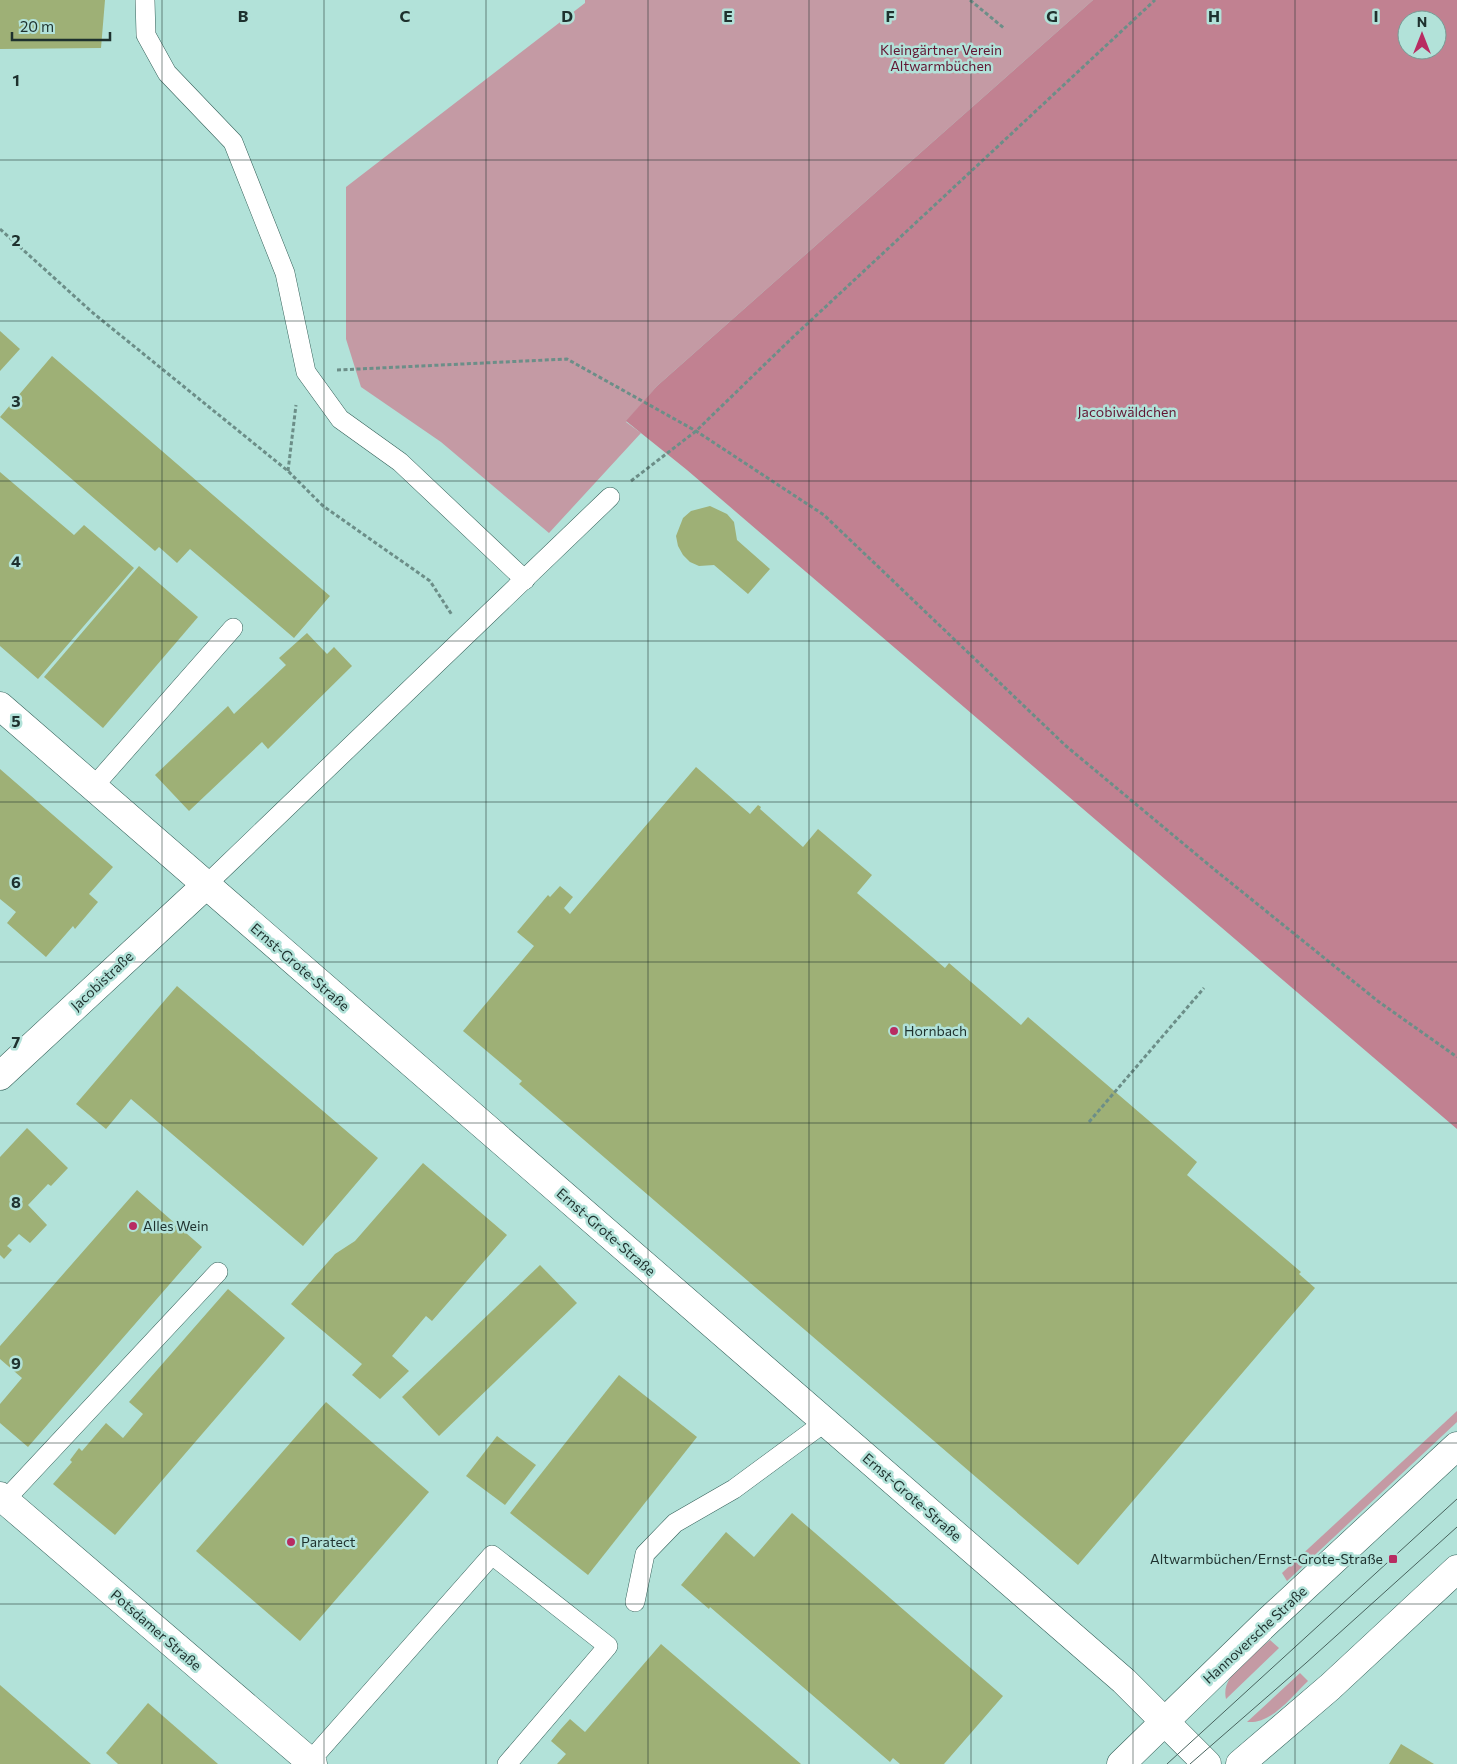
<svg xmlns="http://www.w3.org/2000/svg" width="1457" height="1764" viewBox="0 0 1457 1764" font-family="Commissioner,sans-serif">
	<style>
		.green { fill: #c49aa4 }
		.forest { fill: #c18191; fill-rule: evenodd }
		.building { fill: #9eb076 }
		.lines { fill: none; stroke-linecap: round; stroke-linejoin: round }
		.service-casing { stroke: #346059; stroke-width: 20 }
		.minor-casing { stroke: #346059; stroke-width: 29 }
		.secondary-casing { stroke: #346059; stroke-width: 29 }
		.path { stroke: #6c8e88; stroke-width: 3; stroke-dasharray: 4 2.5; stroke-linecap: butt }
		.service { stroke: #fff; stroke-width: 19 }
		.minor { stroke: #fff; stroke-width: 28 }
		.secondary { stroke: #fff; stroke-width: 28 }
		.tram { stroke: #48635e; stroke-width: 1 }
		.grid { fill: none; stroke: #1e312e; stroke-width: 1; stroke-opacity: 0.55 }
		.poi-dot { fill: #b82c62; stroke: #b2e2d9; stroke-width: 2 }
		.labels { text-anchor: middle; stroke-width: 5; stroke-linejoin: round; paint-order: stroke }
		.park-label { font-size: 14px; fill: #621532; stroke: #b2e2d9 }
		.street-label { font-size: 14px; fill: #1e312e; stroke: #b2e2d9 }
		.poi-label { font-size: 14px; fill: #1e312e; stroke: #b2e2d9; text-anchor: start }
		.grid-label { font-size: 16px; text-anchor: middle; font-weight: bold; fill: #1e312e; stroke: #b2e2d9; stroke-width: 5; stroke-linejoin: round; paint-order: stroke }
	</style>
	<rect width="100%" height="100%" fill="#b2e2d9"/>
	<g class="green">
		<path d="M585,0H1093L657,386L626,422L641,433L549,533L441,442L361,387L346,339V187L585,3Z"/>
		<path d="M1457,1411V1422L1287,1581L1282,1573Z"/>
		<path d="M1270,1640L1279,1648L1226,1699C1220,1675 1254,1654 1270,1640Z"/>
		<path d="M1300,1673L1308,1681C1291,1697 1272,1724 1247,1722Z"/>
	</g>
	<path class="forest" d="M1093,0H1457V1129L687,470L626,421L657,386ZM1407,20H1437V50H1407Z"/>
	<g class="building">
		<path d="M0,0H105L101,48L0,49Z"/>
		<path d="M0,331L20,349L0,371Z"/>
		<path d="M52,356L330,596L294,638L190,549L177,563L159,547L155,551L0,417Z"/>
		<path d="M0,472L74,535L84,525L134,568L38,679L0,646Z"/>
		<path d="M710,506L727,514L734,522L737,540L770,569L748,594L714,565L699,566L690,562L683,555L678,546L676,536L683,518L691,511Z"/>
		<path d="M139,566L198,617L103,728L44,677Z"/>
		<path d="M307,633L327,654L334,647L352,666L268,749L262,742L189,811L155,775L228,706L234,714L286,665L279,658Z"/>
		<path d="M696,767L750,814L758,805L761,807L760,809L803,847L818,829L872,875L857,893L945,968L949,963L1021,1025L1028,1017L1197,1162L1187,1175L1301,1272L1299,1274L1315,1288L1078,1565L519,1084L522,1081L463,1031L534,946L517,932L548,895L550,897L560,886L573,897L564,908L570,914Z"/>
		<path d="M0,769L113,867L89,894L98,902L75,929L73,926L46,957L7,923L16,912L0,899Z"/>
		<path d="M177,986L378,1158L303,1246L131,1099L106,1129L76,1104Z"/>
		<path d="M27,1128L68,1168L51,1186L48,1184L28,1205L47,1225L30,1243L19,1234L7,1246L12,1250L4,1259L0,1255V1157Z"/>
		<path d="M423,1163L507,1235L432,1321L426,1316L392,1356L409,1371L380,1399L352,1375L362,1364L291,1304L335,1254L355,1241Z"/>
		<path d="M137,1190L202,1247L28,1447L0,1423V1404L22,1378L0,1359V1346Z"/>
		<path d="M540,1265L577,1303L439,1436L402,1397Z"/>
		<path d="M228,1289L285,1338L115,1535L53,1484L72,1462L70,1460L79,1448L82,1451L106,1423L123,1438L143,1414L129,1402Z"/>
		<path d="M619,1375L697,1437L588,1575L510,1513Z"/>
		<path d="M326,1402L429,1492L300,1641L196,1551Z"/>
		<path d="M497,1436L536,1465L505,1505L466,1476Z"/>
		<path d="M792,1513L1003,1696L944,1764H900L893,1758L890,1762L710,1607L709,1609L681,1585L726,1532L754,1557Z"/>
		<path d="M661,1644L801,1764H557L566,1754L551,1741L560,1730L570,1719L585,1732Z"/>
		<path d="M0,1685L91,1764H0Z"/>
		<path d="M148,1703L218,1764H118L106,1753Z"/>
		<path d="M1401,1744L1434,1764H1389Z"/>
	</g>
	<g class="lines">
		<defs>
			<g id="service">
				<path d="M145,0L146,35L167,73L233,142L285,273L306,372L340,419L400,462L525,580"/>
				<path d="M94,786L233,628"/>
				<path d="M205,886L610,497"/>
				<path d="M5,1500L218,1272"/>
				<path d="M635,1602L645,1554L675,1523L734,1489L825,1422"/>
				<path d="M310,1761L492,1555L608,1646L507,1764"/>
			</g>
			<g id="minor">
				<path d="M0,706L1124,1681L1207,1764"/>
				<path d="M0,1076L205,886"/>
				<path d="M0,1496L313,1764"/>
			</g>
			<g id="secondary">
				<path d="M1121,1764L1267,1622L1457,1446"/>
				<path d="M1240,1764L1330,1687L1457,1569"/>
			</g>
		</defs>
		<use href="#service" class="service-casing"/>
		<use href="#minor" class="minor-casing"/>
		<use href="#secondary" class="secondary-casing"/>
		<g class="path">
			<path d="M970,0L1005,29"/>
			<path d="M0,229L93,313L288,471L323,506L430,581L452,615"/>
			<path d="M337,370L567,359L696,431L824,515L1066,746L1215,870L1379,1002L1457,1057"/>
			<path d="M288,471L296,405"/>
			<path d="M631,481L696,431L792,338L1155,0"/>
			<path d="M1089,1122L1204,988"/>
		</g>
		<use href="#service" class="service"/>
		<use href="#minor" class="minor"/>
		<use href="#secondary" class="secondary"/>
		<g class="tram">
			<path d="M1167,1764L1457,1499"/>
			<path d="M1190,1764L1306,1663L1457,1527"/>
		</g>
	</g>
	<path class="grid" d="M162,0V1764M324,0V1764M486,0V1764M648,0V1764M809,0V1764M971,0V1764M1133,0V1764M1295,0V1764M0,160H1457M0,321H1457M0,481H1457M0,641H1457M0,802H1457M0,962H1457M0,1123H1457M0,1283H1457M0,1443H1457M0,1604H1457"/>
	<g class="poi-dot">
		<circle cx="894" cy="1031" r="5"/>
		<circle cx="133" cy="1226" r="5"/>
		<circle cx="291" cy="1542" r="5"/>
		<rect x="1388" y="1554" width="10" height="10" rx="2.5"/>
	</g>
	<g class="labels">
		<g class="park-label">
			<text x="941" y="55">Kleingärtner Verein<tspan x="941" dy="16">Altwarmbüchen</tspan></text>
			<text x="1127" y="417">Jacobiwäldchen</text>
		</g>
		<g class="street-label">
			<text transform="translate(300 967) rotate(41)" y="5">Ernst-Grote-Straße</text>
			<text transform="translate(102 981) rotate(-43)" y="5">Jacobistraße</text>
			<text transform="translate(606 1232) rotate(41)" y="5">Ernst-Grote-Straße</text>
			<text transform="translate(912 1497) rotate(41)" y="5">Ernst-Grote-Straße</text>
			<text transform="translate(156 1630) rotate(41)" y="5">Potsdamer Straße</text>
			<text transform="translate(1255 1635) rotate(-43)" y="5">Hannoversche Straße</text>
		</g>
		<g class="poi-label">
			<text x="904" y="1036">Hornbach</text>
			<text x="143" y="1231">Alles Wein</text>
			<text x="301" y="1547">Paratect</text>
			<text x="1383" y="1564" text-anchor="end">Altwarmbüchen/Ernst-Grote-Straße</text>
		</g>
	</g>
	<g class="grid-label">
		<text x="243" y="22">B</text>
		<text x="405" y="22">C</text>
		<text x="567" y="22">D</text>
		<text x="728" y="22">E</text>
		<text x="890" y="22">F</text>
		<text x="1052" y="22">G</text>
		<text x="1214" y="22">H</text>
		<text x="1376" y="22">I</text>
		<text x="16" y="86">1</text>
		<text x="16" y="246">2</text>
		<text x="16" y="407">3</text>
		<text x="16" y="567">4</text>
		<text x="16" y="727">5</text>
		<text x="16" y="888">6</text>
		<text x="16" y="1048">7</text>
		<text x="16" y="1208">8</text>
		<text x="16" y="1369">9</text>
	</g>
	<g transform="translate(1422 35)"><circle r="24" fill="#b2e2d9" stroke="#779b95"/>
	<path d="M0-4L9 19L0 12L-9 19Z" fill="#b82c62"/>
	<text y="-8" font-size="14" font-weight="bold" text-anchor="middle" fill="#1e312e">N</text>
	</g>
	<path d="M12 32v8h98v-8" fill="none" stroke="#1e312e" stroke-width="2.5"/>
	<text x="20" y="32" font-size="15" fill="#1e312e" stroke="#b2e2d9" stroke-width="4" paint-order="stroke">20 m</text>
</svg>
